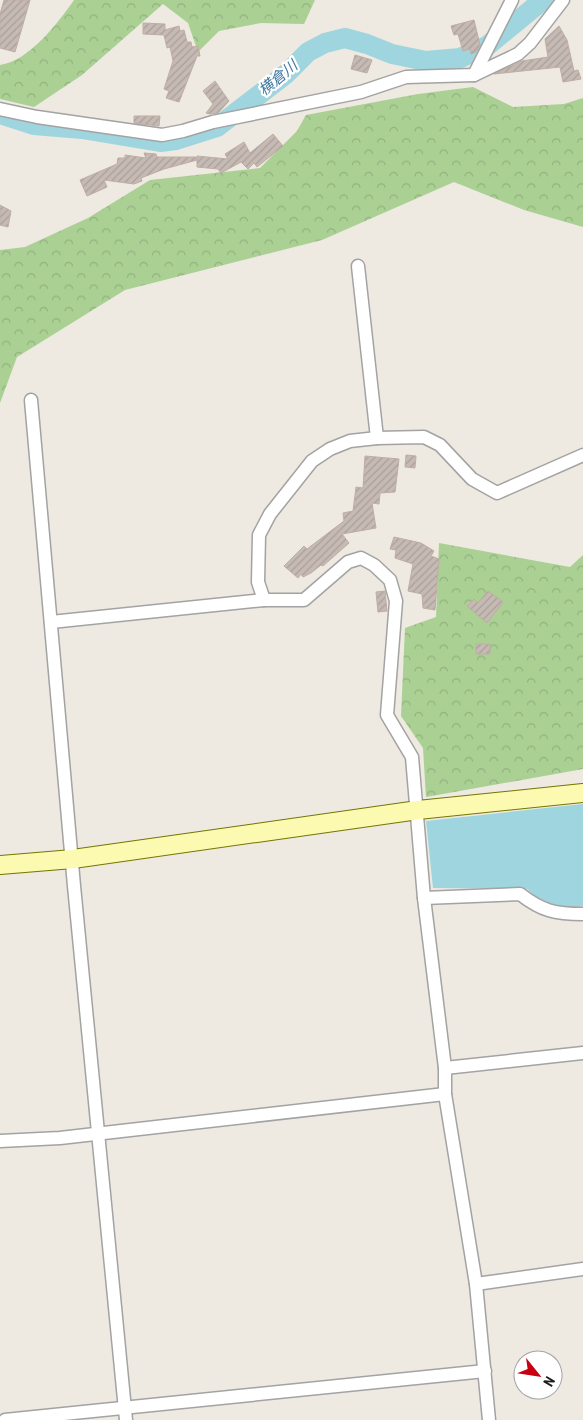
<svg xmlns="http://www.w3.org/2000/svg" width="583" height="1420" viewBox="0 0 583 1420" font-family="'Roboto Condensed','Noto Sans JP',sans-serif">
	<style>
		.forest { fill: url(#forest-crowns) }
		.water { fill: #9fd5de }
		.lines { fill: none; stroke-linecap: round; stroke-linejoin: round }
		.river { stroke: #9fd5de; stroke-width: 20 }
		.building { fill: url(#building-hatch); stroke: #c0ada3 }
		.street-casing { stroke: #a3a3a3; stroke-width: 15 }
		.secondary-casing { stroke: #747600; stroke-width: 20 }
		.street { stroke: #fff; stroke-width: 12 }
		.secondary { stroke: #fcf9b1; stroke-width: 18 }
		.labels { text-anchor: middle; stroke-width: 4.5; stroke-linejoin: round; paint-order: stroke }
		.water-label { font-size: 15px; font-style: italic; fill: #40789f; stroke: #fff }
	</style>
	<defs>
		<pattern id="forest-crowns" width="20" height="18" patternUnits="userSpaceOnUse" patternTransform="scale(1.25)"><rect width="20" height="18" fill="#aad094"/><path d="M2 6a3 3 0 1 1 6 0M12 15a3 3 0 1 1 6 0" fill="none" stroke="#92b27f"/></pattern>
		<pattern id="building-hatch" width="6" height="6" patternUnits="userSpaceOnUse" patternTransform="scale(1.25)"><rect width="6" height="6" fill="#c6bab4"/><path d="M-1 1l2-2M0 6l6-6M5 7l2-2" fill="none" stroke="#aa9f9a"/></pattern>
	</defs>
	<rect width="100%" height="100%" fill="#eee9e1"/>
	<g class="forest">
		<path d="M74,0H315L304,24L261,23L219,31L198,52L188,23L163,4L82,75L34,107L0,99V65C29,61 58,23 74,0Z"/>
		<path d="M473,87L513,107L564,104L583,98V227L524,210L454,182L322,240L125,290L17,357L0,403V250L25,247L88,218L150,180L260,168L297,131L306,115L418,94Z"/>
		<path d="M439,543L570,567L583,555V769L426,797L423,748L401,716L405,628L436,617Z"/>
	</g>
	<path class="water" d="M583,804V906C564,909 541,903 527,889L433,888L426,821Z"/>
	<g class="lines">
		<path class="river" d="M0,114L34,125L82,129L160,142L176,140L217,127L286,74L308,52L325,43L345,38L367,44L392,54L426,61L460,58L487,46L543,0"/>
	</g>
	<g class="building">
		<path d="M4,0H30L15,52L0,48V14Z"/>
		<path d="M474,20L480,45L476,52L471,54L470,49L463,51L458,34L454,35L451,26Z"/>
		<path d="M143,23L165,24V30L179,26L180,31L184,30L187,42H191L192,47L198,46L200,56H197L179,102L166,98L169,91L164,89L173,61L170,47L167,48L164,35L143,34Z"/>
		<path d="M559,26L567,40L574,71L578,70L581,79L563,82L560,67L494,74L522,61L548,57L545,39Z"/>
		<path d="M355,55L372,60L367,73L351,69Z"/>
		<path d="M215,81L229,101L218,113L210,114L206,113L213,104L203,91Z"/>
		<path d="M134,116H160L159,126L134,123Z"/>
		<path d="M273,134L283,146L257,167L254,163L248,169L241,162L221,173L218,169L197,167V156L228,159L225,154L244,142L250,153Z"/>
		<path d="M144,153L156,154L157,157H196L197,160L164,169L141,178L142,181L134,184L104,180L107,187L87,196L80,180L117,164L118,158H125V155L146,158Z"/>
		<path d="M0,205L11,211L8,227L0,225Z"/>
		<path d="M406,455L416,456L415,468L405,467Z"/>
		<path d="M365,456L399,459L395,492L380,493L379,504L372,503L376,528L342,534L349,543L323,566L321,565L311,573L303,577L301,574L298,578L284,566L304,546L307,549L344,521L343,513L353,511L356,487L363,488Z"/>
		<path d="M394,537L421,543L434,551L431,556L439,559L435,610L423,608L422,594L408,591L413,564L395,558L396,550L390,549Z"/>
		<path d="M385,591L387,611L378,612L376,592Z"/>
		<path d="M488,591L503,602L487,623L467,606L474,599L478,603Z"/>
		<rect x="476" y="644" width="14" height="10"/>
	</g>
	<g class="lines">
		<defs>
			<g id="street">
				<path d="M474,75L512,0"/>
				<path d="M0,109L37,117L162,135L183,131L213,122L361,92L406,77L474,75L518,54L530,43L563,0"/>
				<path d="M358,266L377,438"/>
				<path d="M31,400L74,886L126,1420"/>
				<path d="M264,600L258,582L259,535L270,514L312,461L330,449L350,441L377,438L424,437L440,445L472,479L497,493L583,455"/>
				<path d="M51,622L264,600H304L348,562L361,558L374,565L390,580L396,601L387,715L412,757L424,898L445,1068V1094L476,1284L489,1420"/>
				<path d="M424,898L520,894C542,911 555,914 583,914"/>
				<path d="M445,1068L583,1053"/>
				<path d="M0,1141L60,1138L445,1094"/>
				<path d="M476,1284L583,1269"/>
				<path d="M5,1420L485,1371"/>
			</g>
			<path id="secondary" d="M0,865L73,859L418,810L583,793"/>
		</defs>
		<use href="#street" class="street-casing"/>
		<use href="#secondary" class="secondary-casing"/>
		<use href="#street" class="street"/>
		<use href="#secondary" class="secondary"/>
	</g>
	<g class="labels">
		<g class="water-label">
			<text transform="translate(278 78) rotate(-40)" y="5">横倉川</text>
		</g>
	</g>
	<g transform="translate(538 1375) rotate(120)"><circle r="24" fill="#ffffff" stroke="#a4a4a4"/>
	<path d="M0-4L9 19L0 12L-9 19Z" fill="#c80011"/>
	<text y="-8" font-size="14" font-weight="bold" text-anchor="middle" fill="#1c1c1c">N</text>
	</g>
</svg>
